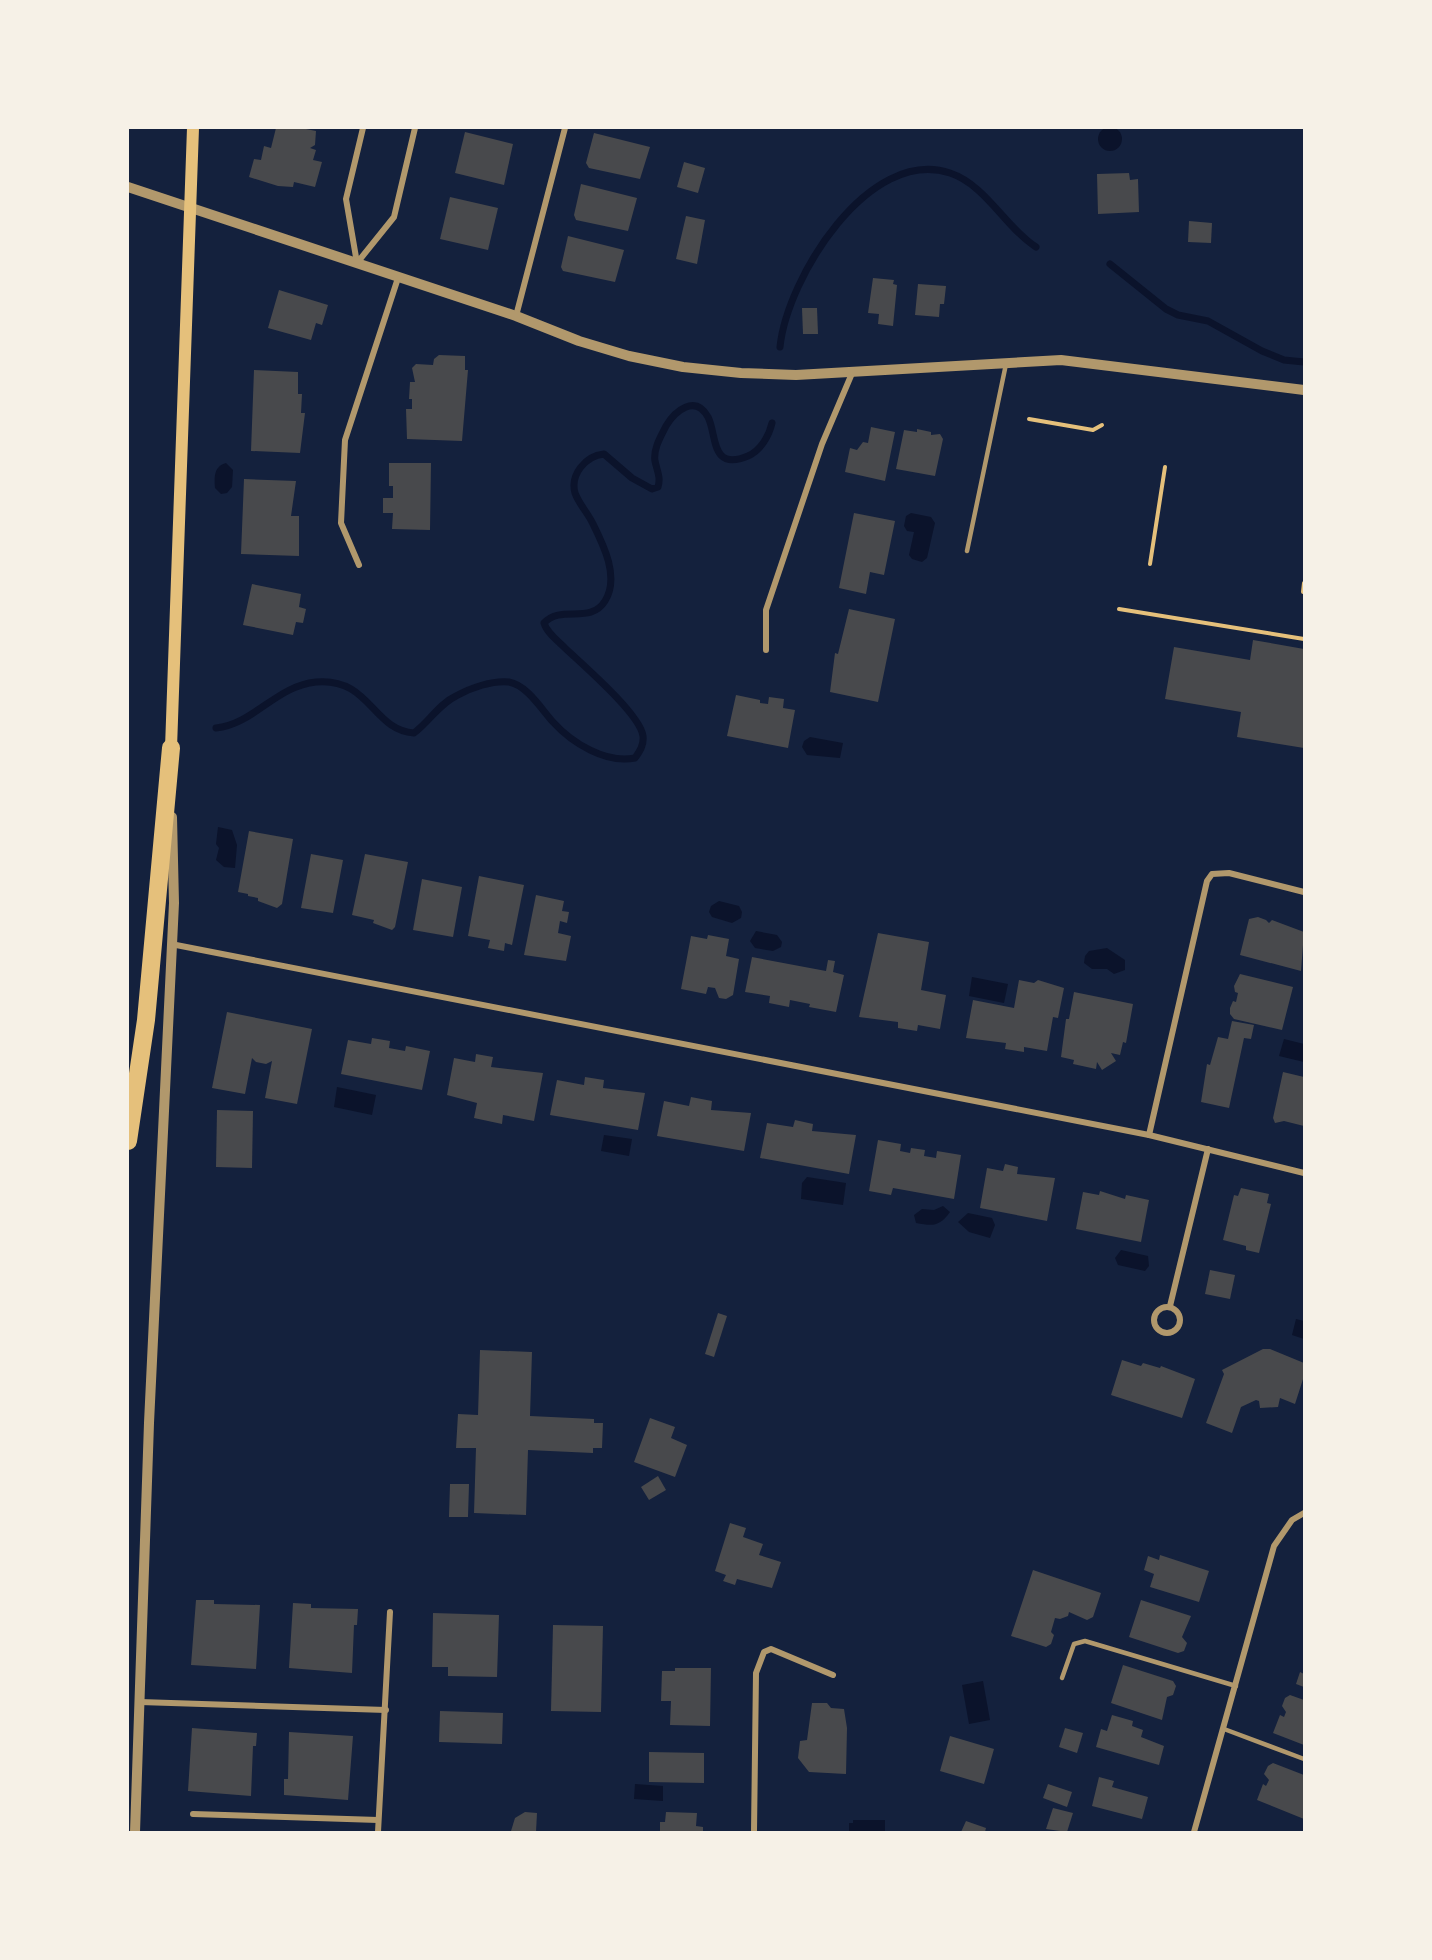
<svg xmlns="http://www.w3.org/2000/svg" width="1432" height="1960" viewBox="0 0 1432 1960" font-family="Karla,sans-serif">
	<style>
		.water { fill: #0b132b }
		.lines { fill: none; stroke-linecap: round; stroke-linejoin: round }
		.stream { stroke: #0b132b; stroke-width: 7 }
		.building { fill: #48494c }
		.path { stroke: #e5c07b; stroke-width: 4 }
		.service { stroke: #b1986c; stroke-width: 4.5 }
		.minor { stroke: #b1986c; stroke-width: 6 }
		.tertiary { stroke: #b1986c; stroke-width: 10 }
		.secondary { stroke: #e5c07b; stroke-width: 12 }
		.motorway { stroke: #e5c07b; stroke-width: 18 }
	</style>
	<rect width="100%" height="100%" fill="#14213d"/>
	<g class="water">
		<circle cx="1110" cy="139" r="12"/>
		<path d="M226,463L233,470L232,487L227,493L221,494L215,488C214,477 214,466 226,463Z"/>
		<path d="M911,513L931,517L935,523L927,558L922,562L912,559L909,555L914,532L907,531L904,526L906,516Z"/>
		<path d="M810,737L843,743L840,758L807,755L802,747L804,741Z"/>
		<path d="M218,827L232,830L237,845L235,868L224,867L216,860L219,848L216,844Z"/>
		<path d="M719,901L739,906L742,912L741,918L732,923L712,917L709,912L711,906Z"/>
		<path d="M756,931L777,935L782,942L781,947L773,951L755,948L750,941Z"/>
		<path d="M1107,948L1125,960V970L1114,974L1107,969H1092L1084,963L1085,956L1089,951Z"/>
		<path d="M972,977L1008,984L1004,1003L969,996Z"/>
		<path d="M1284,1039L1304,1044V1062L1279,1056Z"/>
		<path d="M337,1087L376,1095L372,1115L334,1107Z"/>
		<path d="M604,1135L632,1139L629,1156L601,1151Z"/>
		<path d="M807,1177L846,1183L843,1205L801,1199L802,1183Z"/>
		<path d="M943,1206L950,1212C939,1227 933,1226 916,1223L914,1215L922,1209L934,1210Z"/>
		<path d="M968,1213L992,1218L995,1225L990,1238L969,1232L958,1222Z"/>
		<path d="M1121,1250L1148,1256L1149,1266L1145,1271L1118,1265L1115,1258Z"/>
		<path d="M1296,1319L1304,1321V1339L1292,1335Z"/>
		<path d="M983,1681L990,1720L969,1724L962,1685Z"/>
		<path d="M635,1784L663,1786V1801L634,1799Z"/>
		<path d="M853,1820H885V1832H849V1823H853Z"/>
	</g>
	<g class="lines">
		<g class="stream">
			<path d="M1110,264L1166,309L1178,315L1208,321L1262,351L1284,360L1304,362"/>
			<path d="M780,347C787,278 869,146 950,173C986,185 1005,227 1036,247"/>
			<path d="M216,728C254,724 276,686 316,682C370,677 372,730 414,733C429,722 439,704 456,696C470,688 493,680 509,682C527,685 542,710 553,722C572,743 606,764 635,758C640,751 644,745 643,736C640,714 583,665 565,648C558,641 547,633 544,623C562,604 590,625 605,601C620,577 603,544 592,522C587,512 579,504 575,493C570,475 585,456 604,454L632,478L652,489L658,487C661,477 657,471 655,461C653,449 661,436 666,426C675,411 695,394 708,417C717,434 710,472 748,456C761,450 769,436 772,423"/>
		</g>
	</g>
	<g class="building">
		<path d="M276,128H301L316,131L315,145L310,148L316,150L313,160L322,162L315,187L294,182L293,187L278,186L249,177L254,159L261,160L264,146L271,148Z"/>
		<path d="M465,132L513,144L504,185L455,173Z"/>
		<path d="M594,133L650,147L640,179L589,168L586,163Z"/>
		<path d="M684,162L705,168L698,193L677,187Z"/>
		<path d="M1129,173L1130,180L1138,179L1139,212L1098,214L1097,174Z"/>
		<path d="M581,184L637,198L628,231L576,220L574,215Z"/>
		<path d="M450,197L498,208L488,250L440,239Z"/>
		<path d="M686,216L705,220L697,264L676,259Z"/>
		<path d="M1189,221L1212,223L1211,243L1188,242Z"/>
		<path d="M568,236L624,250L615,282L563,271L561,267Z"/>
		<path d="M873,278L894,280L893,284L897,285L893,326L878,324L879,314L868,313Z"/>
		<path d="M918,284L946,286L944,304H940L939,317L915,315Z"/>
		<path d="M279,290L328,305L322,325L316,323L311,340L268,328Z"/>
		<path d="M802,308H817L818,334H803Z"/>
		<path d="M439,355L465,356V370H468L462,441L407,439L406,409H412V399H409L410,382H415L412,368L416,364L433,365L434,359Z"/>
		<path d="M254,370L298,372V394H302L301,413H305L300,453L251,451Z"/>
		<path d="M871,427L895,432L885,481L845,472L850,448L857,450L863,442L868,443Z"/>
		<path d="M917,429L931,432V435L940,434L943,439L935,476L896,469L904,430L917,432Z"/>
		<path d="M389,463H431L430,530L392,529L393,513H383V498H393V486H389Z"/>
		<path d="M244,479L296,481L291,516H299V556L241,554Z"/>
		<path d="M854,513L895,521L884,575L870,572L866,594L839,588Z"/>
		<path d="M252,584L301,594L299,607L306,609L303,623L296,622L293,635L243,625Z"/>
		<path d="M849,609L895,619L878,702L830,692L835,653L838,654Z"/>
		<path d="M1253,640L1304,649V748L1237,737L1241,712L1165,699L1174,647L1250,660Z"/>
		<path d="M736,695L760,700V703L768,704L769,697L784,699L783,708L795,710L788,748L727,736Z"/>
		<path d="M249,831L293,839L282,904L277,908L258,901V898L248,896V894L238,892Z"/>
		<path d="M311,854L343,860L333,913L301,908Z"/>
		<path d="M365,854L408,862L395,927L392,930L373,923L374,920L352,915Z"/>
		<path d="M479,876L524,885L512,945L505,943L504,951L488,948L490,940L468,936Z"/>
		<path d="M422,879L462,887L453,937L413,930Z"/>
		<path d="M536,895L564,901L562,911L569,912L567,923L560,921L558,933L571,936L566,961L524,955Z"/>
		<path d="M1258,917L1266,920L1269,923L1272,920L1304,932L1301,971L1240,955L1249,919Z"/>
		<path d="M878,933L929,942L921,990L946,995L940,1029L918,1025L917,1031L898,1028V1022L859,1017Z"/>
		<path d="M708,935L729,939L726,956L739,959L733,995L726,999L719,998L715,988L708,987L706,994L681,989L691,936L707,939Z"/>
		<path d="M752,957L826,971L828,960L835,961L833,972L844,975L836,1012L809,1007L810,1004L790,1000L789,1007L769,1003L770,996L745,992Z"/>
		<path d="M1240,974L1293,987L1282,1030L1234,1019L1230,1014V1008L1233,1001L1236,1002L1238,993L1235,992L1234,986Z"/>
		<path d="M1019,980L1034,983L1038,980L1064,988L1058,1018L1053,1017L1047,1051L1024,1047V1052L1005,1049L1006,1043L966,1038L973,1000L1014,1008Z"/>
		<path d="M1074,992L1133,1004L1126,1043L1123,1042L1120,1055L1111,1053L1116,1061L1102,1070L1097,1062L1096,1069L1073,1064L1074,1060L1061,1057L1066,1019H1069Z"/>
		<path d="M227,1012L312,1029L297,1104L265,1098L272,1061L266,1064L256,1062L252,1058L245,1094L212,1088Z"/>
		<path d="M1232,1021L1254,1025L1251,1039L1244,1038L1229,1108L1201,1102L1207,1064L1210,1065L1218,1037L1228,1039Z"/>
		<path d="M372,1038L390,1041L389,1048L405,1051L406,1046L430,1051L422,1090L341,1074L348,1040L371,1044Z"/>
		<path d="M476,1054L493,1057L491,1067L543,1073L534,1121L503,1115L502,1124L474,1118L477,1103L447,1095L454,1058L475,1062Z"/>
		<path d="M1283,1072L1304,1077V1126L1284,1121L1275,1123L1273,1118Z"/>
		<path d="M585,1077L604,1080L603,1088L645,1093L638,1130L550,1115L557,1080L584,1085Z"/>
		<path d="M691,1097L712,1101L711,1110L751,1113L744,1151L657,1136L664,1101L689,1106Z"/>
		<path d="M217,1110L253,1111L252,1168L216,1167Z"/>
		<path d="M795,1120L813,1124L812,1131L856,1135L849,1174L760,1158L767,1123L793,1127Z"/>
		<path d="M878,1140L901,1144L900,1151L910,1153L911,1148L925,1150L924,1156L936,1158L937,1151L961,1155L954,1199L893,1188L891,1195L869,1191Z"/>
		<path d="M1005,1164L1018,1167L1017,1174L1055,1178L1047,1221L980,1208L987,1168L1003,1171Z"/>
		<path d="M1241,1188L1269,1194L1267,1203L1271,1204L1259,1253L1246,1250V1246L1223,1240L1234,1195L1238,1196Z"/>
		<path d="M1100,1191L1125,1199L1126,1195L1149,1200L1141,1242L1076,1229L1083,1192L1099,1195Z"/>
		<path d="M1210,1270L1235,1275L1230,1299L1205,1294Z"/>
		<path d="M718,1313L727,1316L714,1357L705,1354Z"/>
		<path d="M1263,1349H1270L1304,1363V1376L1295,1404L1280,1398L1278,1407L1260,1408L1259,1401L1256,1400L1241,1407L1232,1433L1206,1423L1224,1374L1222,1370Z"/>
		<path d="M480,1350L532,1352L530,1416L594,1419V1423H603L602,1448H593V1453L528,1450L526,1515L474,1513L476,1448H456L458,1414L478,1415Z"/>
		<path d="M1122,1360L1141,1366L1143,1363L1160,1368L1161,1366L1195,1379L1182,1418L1111,1395Z"/>
		<path d="M650,1418L675,1427L671,1438L687,1445L675,1477L634,1462Z"/>
		<path d="M658,1476L666,1490L649,1500L641,1487Z"/>
		<path d="M450,1484H469L468,1517H449Z"/>
		<path d="M730,1523L746,1528L743,1537L763,1544L759,1555L781,1562L772,1588L737,1579L735,1585L723,1581L726,1575L715,1571Z"/>
		<path d="M1160,1555L1209,1571L1199,1602L1150,1587L1154,1574L1144,1570L1148,1556L1159,1560Z"/>
		<path d="M1033,1570L1101,1593L1093,1617L1087,1620L1069,1612L1068,1616L1060,1619L1055,1618L1051,1632L1054,1635L1051,1644L1046,1647L1011,1636Z"/>
		<path d="M196,1600H214V1604L260,1605L256,1669L191,1665Z"/>
		<path d="M1141,1600L1191,1616L1182,1637L1187,1643L1184,1651L1178,1653L1129,1637Z"/>
		<path d="M293,1603L311,1604V1608L358,1609L357,1625H354L352,1673L289,1668Z"/>
		<path d="M433,1613L499,1615L497,1677L448,1676V1667H432Z"/>
		<path d="M553,1625L603,1626L601,1712L551,1711Z"/>
		<path d="M1123,1665L1173,1681L1176,1686L1173,1695L1167,1697L1162,1720L1111,1703Z"/>
		<path d="M675,1668H711L710,1726L670,1725L671,1701H661L662,1671H675Z"/>
		<path d="M1300,1672L1304,1674V1687L1296,1684Z"/>
		<path d="M1290,1695L1304,1700V1745L1273,1733L1280,1715L1284,1717L1286,1712L1282,1706L1285,1698Z"/>
		<path d="M812,1703H827L831,1708L844,1709L847,1728L846,1774L809,1772L798,1758L800,1741L807,1740Z"/>
		<path d="M440,1711L503,1713L502,1744L439,1742Z"/>
		<path d="M1112,1715L1133,1721L1132,1726L1143,1730L1141,1737L1164,1746L1159,1765L1096,1747L1101,1729L1107,1731Z"/>
		<path d="M192,1728L257,1733L256,1746H253L251,1796L188,1791Z"/>
		<path d="M1065,1728L1083,1733L1077,1753L1059,1747Z"/>
		<path d="M289,1732L353,1736L348,1800L284,1795V1779H288Z"/>
		<path d="M950,1736L994,1749L984,1784L940,1771Z"/>
		<path d="M649,1752L704,1753V1783L649,1782Z"/>
		<path d="M1273,1763L1304,1775V1819L1257,1800L1263,1784L1266,1786L1269,1780L1264,1774L1268,1766Z"/>
		<path d="M1099,1777L1114,1781L1112,1787L1148,1797L1142,1819L1092,1806Z"/>
		<path d="M1048,1784L1072,1792L1067,1807L1043,1798Z"/>
		<path d="M1053,1808L1073,1813L1067,1832L1046,1829Z"/>
		<path d="M525,1812L537,1813L536,1832L511,1831L515,1818Z"/>
		<path d="M666,1812L697,1813L696,1826L703,1827V1832H660V1822H665Z"/>
		<path d="M966,1821L986,1828L985,1832H961Z"/>
	</g>
	<g class="lines">
		<g class="path">
			<path d="M1029,419L1093,430L1102,425"/>
			<path d="M1150,564L1165,467"/>
			<path d="M1303,592L1304,583"/>
			<path d="M1119,609L1304,639"/>
		</g>
		<g class="service">
			<path d="M967,551L1006,364"/>
			<path d="M1062,1678L1074,1644L1085,1641L1236,1686"/>
			<path d="M1224,1729L1304,1759"/>
		</g>
		<g class="minor">
			<path d="M357,263L394,217L415,128"/>
			<path d="M357,263L346,199L363,128"/>
			<path d="M516,316L565,128"/>
			<path d="M359,565L341,523L345,440L398,278"/>
			<path d="M766,650V610L822,444L853,371"/>
			<path d="M171,944L1149,1135L1304,1173"/>
			<path d="M1149,1135L1207,881L1212,874L1229,873L1304,892"/>
			<path d="M1170,1306L1208,1149"/>
			<circle cx="1167" cy="1320" r="13"/>
			<path d="M140,1702L386,1710"/>
			<path d="M193,1814L378,1820"/>
			<path d="M378,1832L390,1612"/>
			<path d="M754,1832L756,1673L764,1652L771,1649L833,1675"/>
			<path d="M1194,1832L1274,1546L1292,1520L1304,1513"/>
		</g>
		<g class="tertiary">
			<path d="M128,187L516,316L579,341L629,356L683,367L741,373L796,375L1061,360L1304,390"/>
			<path d="M135,1832L149,1423L174,903L172,817"/>
		</g>
		<path class="secondary" d="M171,748L193,128"/>
		<path class="motorway" d="M128,1141L146,1020L171,748"/>
	</g>
	<rect width="1432" height="1960" fill="none" stroke="#f6f1e7" stroke-width="258"/>
</svg>
